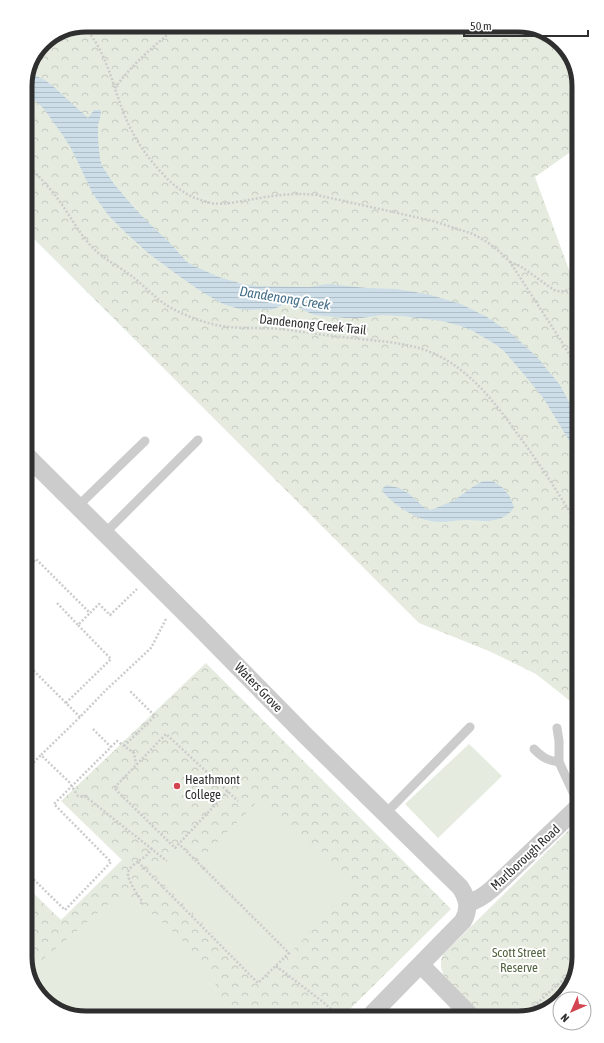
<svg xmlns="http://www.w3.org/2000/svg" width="604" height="1043" viewBox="0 0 604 1043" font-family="'Asap Condensed',sans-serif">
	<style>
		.forest { fill: url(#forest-crowns) }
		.garden { fill: #e5ebdf }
		.water { fill: url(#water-rules) }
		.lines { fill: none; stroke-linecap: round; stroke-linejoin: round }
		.path { stroke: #ccc; stroke-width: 2.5; stroke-dasharray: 2 2; stroke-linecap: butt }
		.service { stroke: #ccc; stroke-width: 9 }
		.minor { stroke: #ccc; stroke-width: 18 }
		.poi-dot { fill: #d34550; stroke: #fff; stroke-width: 1.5 }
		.labels { text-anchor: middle; stroke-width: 4; stroke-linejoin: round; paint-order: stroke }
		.street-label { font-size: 13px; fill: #2f2f2f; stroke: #fff }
		.poi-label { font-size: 13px; fill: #2f2f2f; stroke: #fff; text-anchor: start }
		.park-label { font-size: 13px; fill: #536641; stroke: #fff }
		.water-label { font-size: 14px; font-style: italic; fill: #456f89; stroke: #fff }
		.rim { fill: none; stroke: #2f2f2f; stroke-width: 5 }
	</style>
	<defs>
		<pattern id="forest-crowns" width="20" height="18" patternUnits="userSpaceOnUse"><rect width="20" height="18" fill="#e5ebdf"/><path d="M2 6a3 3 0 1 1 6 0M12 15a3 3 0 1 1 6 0" fill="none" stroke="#c5cac0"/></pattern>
		<pattern id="water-rules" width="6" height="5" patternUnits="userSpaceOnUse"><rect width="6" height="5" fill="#cddee8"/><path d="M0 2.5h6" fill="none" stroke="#b0bfc7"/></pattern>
	</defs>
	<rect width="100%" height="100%" fill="#fff"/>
	<g class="forest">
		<path d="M86,25H522L552,35L573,59L579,86V146L535,177L579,297V708L536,674L489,651L419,623L25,230V82L43,43Z"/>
		<path d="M206,663L451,909L341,1018H82L52,1008L31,984L25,957V885L61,920L122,860L61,801Z"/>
		<path d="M579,820V957L569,991L545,1012L518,1018H485L444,977L441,967V960L443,954Z"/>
	</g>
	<g class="garden">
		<path d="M469,744L502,776L438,838L405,804Z"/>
		<path d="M261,798L352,890L291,952L199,861Z"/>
		<path d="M181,848L287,955L261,981L154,874Z"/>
		<path d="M117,897L141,904L179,937L210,970L221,999L215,1018H82L52,1008L31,984L25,956L36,965Z"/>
	</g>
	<g class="water">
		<path d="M29,73L45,80L55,88L88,118L94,110H101L100,119L98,124V139L100,159L102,166L114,184L137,211L155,229L170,243L187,262L192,265L219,277L242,284L257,286L303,287H310L328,284L367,288L396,289L415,292L431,295L461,304L487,317L512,334L538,358L550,373L560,385L569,402L579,414V457L544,399L527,378L504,351L495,344L473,331L461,326L442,321L402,316L381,315L362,318H346L314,315L299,308L285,304L276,308L271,310L267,309L250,310L239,309L223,304L202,292L179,276L148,253L126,233L109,216L93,194L72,150L64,137L44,109L33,98L25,94V82Z"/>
		<path d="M483,481H493L503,488L510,497L514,507C509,517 496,521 485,521C479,521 473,520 467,520C455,520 442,524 430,521C412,517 394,505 382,491L383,488L387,485L399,488L408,493L426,509L431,510L453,501L474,486Z"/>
	</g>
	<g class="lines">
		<g class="path">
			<path d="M83,26C106,49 112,84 124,114C133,136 146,157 163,174C176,189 192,199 211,203C223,205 236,202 248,200C271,196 293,192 317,195L433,221L473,234L487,242L500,252L510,262L560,339L579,371"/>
			<path d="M115,88C132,64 156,44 179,25"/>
			<path d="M25,162C37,175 50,187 60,202C71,217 80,235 93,248C105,260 120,267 133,277C147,288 158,302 175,310C191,318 210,325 229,327C249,329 269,327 289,330C310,333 331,336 352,338C375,341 401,342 422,349C463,362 492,398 516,432C539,462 559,495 579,526"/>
			<path d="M510,262L518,265L523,268L554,290C565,294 569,288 579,286"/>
			<path d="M25,570L36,559L90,613L99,604L110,615L137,589"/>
			<path d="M57,603L78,625L90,613"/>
			<path d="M166,619L151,648L106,690L80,717L41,755L69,782L78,796L86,797L167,861"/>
			<path d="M25,662L80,717"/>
			<path d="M66,703L111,659L78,625"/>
			<path d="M93,729L111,747"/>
			<path d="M124,746L155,716L130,691"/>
			<path d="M25,771L41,755"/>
			<path d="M228,791L175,848L114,788L166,734L238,801"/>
			<path d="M138,862L258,983L289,953L179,844"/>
			<path d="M25,871L65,910L111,862L54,804L117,741L134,753L136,764"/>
			<path d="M141,904L142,901C138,895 127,880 128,873C129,868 135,864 138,861C144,858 149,854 152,848"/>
			<path d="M276,966L323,1002L341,1018"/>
			<path d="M522,1017L567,976L575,970"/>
		</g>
		<g class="service">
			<path d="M78,506L145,441"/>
			<path d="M105,533L198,440"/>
			<path d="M557,728L559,741V762L579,805"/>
			<path d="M534,749C543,758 547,760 559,762"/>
			<path d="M385,814L470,727"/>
		</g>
		<g class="minor">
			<path d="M25,454L197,625L305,735L460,887C468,899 470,909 463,921L368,1018"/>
			<path d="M468,903C477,901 485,895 492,889L579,806"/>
			<path d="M421,965L473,1018"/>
		</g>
	</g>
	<circle class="poi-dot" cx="177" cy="786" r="4"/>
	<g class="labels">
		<g class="street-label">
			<text transform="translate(313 324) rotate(6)" y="5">Dandenong Creek Trail</text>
			<text transform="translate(259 687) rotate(46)" y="5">Waters Grove</text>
			<text transform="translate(525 857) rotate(-43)" y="5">Marlborough Road</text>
		</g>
		<g class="poi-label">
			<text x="185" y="784">Heathmont<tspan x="185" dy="15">College</tspan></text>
		</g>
		<g class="park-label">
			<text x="519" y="957">Scott Street<tspan x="519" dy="15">Reserve</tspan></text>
		</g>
		<g class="water-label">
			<text transform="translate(285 298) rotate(9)" y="5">Dandenong Creek</text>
		</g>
	</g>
	<path d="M0 0H604V1043H0ZM86 32H518A54 54 0 0 1 572 86V957A54 54 0 0 1 518 1011H86A54 54 0 0 1 32 957V86A54 54 0 0 1 86 32Z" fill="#fff" fill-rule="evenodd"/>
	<path class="rim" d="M86 32H518A54 54 0 0 1 572 86V957A54 54 0 0 1 518 1011H86A54 54 0 0 1 32 957V86A54 54 0 0 1 86 32Z"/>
	<g transform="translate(572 1011) rotate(225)"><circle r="19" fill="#ffffff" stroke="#acacac"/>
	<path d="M0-3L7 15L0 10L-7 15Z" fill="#d34550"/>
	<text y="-6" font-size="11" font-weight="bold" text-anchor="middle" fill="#2f2f2f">N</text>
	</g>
	<path d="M464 30v6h124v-6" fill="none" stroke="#2f2f2f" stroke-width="2"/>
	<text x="470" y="30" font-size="12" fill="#2f2f2f" stroke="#ffffff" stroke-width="3" paint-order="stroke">50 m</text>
</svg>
